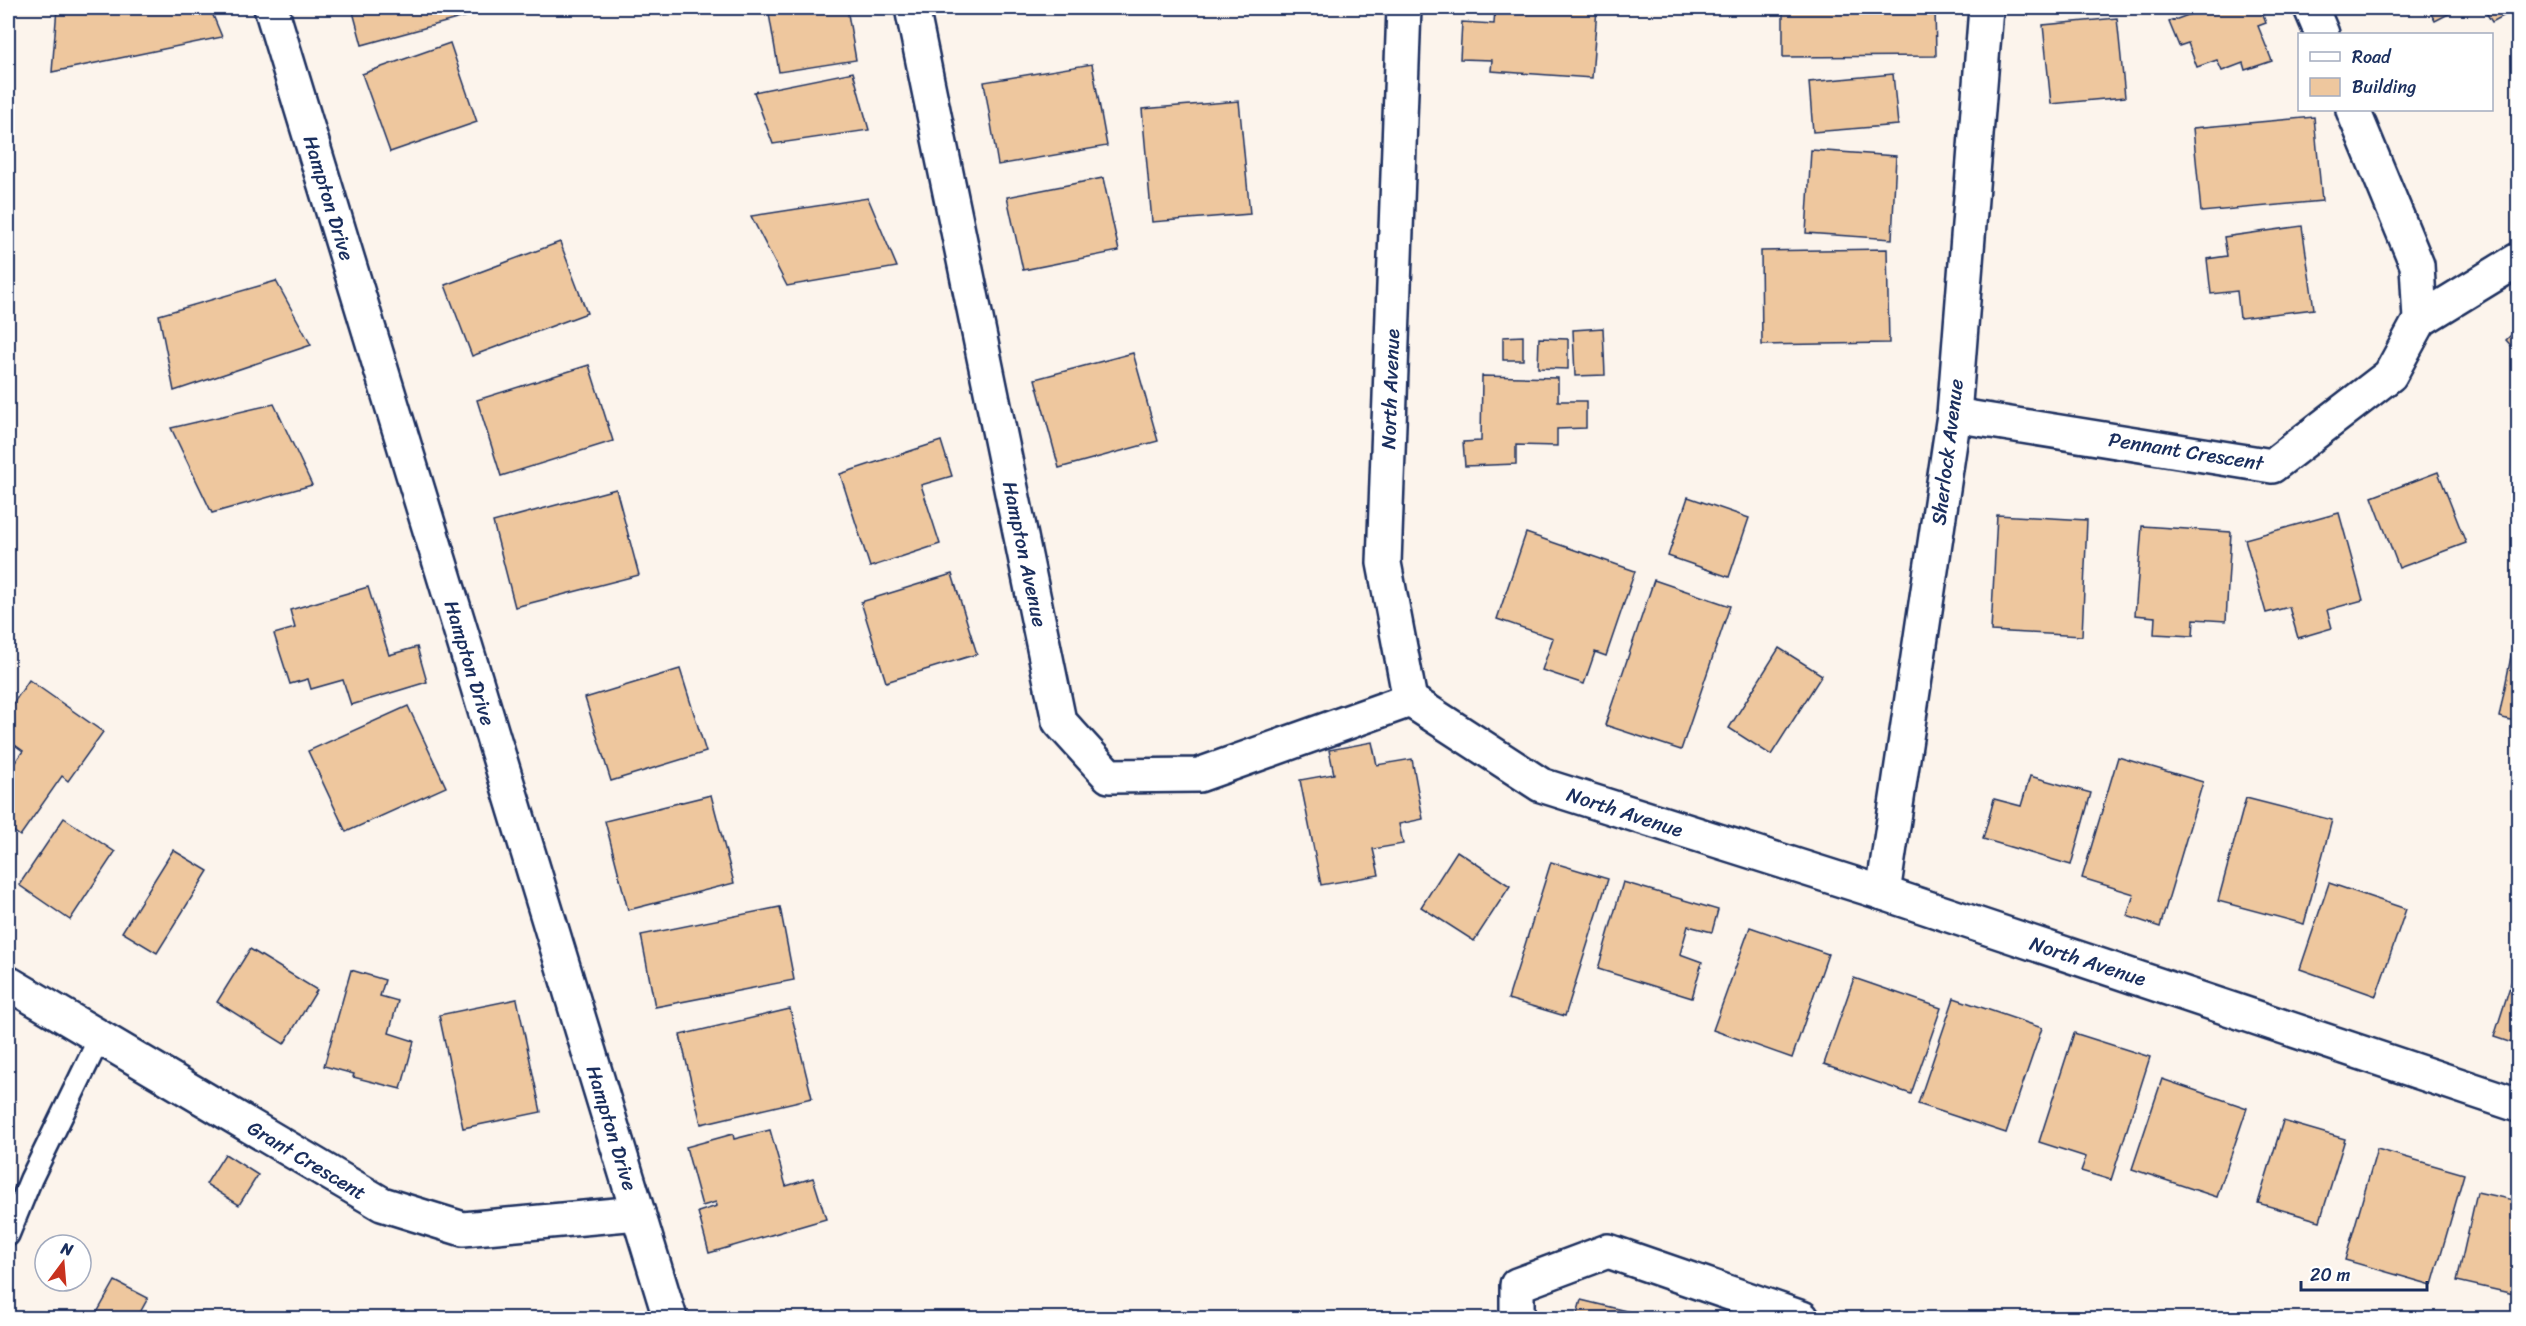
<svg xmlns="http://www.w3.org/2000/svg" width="2526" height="1326" viewBox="0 0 2526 1326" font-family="Sriracha,sans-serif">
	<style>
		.building { fill: #eec79e; stroke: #1b2f5e; stroke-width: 1.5 }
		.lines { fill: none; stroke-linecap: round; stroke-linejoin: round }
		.service-casing { stroke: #1b2f5e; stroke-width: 26 }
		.minor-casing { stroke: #1b2f5e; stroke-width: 38 }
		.service { stroke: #fff; stroke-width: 21 }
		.minor { stroke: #fff; stroke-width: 33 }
		.labels { text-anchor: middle; stroke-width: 4.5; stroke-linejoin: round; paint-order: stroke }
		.street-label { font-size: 20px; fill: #1b2f5e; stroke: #fff }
	</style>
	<rect width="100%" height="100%" fill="#fcf4ec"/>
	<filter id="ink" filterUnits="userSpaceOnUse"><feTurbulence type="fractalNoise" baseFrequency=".0167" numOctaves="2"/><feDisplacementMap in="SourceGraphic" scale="12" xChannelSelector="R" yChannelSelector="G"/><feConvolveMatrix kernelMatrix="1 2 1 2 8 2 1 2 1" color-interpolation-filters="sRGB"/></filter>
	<g filter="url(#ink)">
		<g class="building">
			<path d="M57,8H210L222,37L52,72Z"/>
			<path d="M352,8H473L475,14L362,45Z"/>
			<path d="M768,8H847L856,60L779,72Z"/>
			<path d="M1495,8H1597L1592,78L1491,71L1492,60L1460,59L1462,22L1494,24Z"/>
			<path d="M1783,8H1935L1936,56L1783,57Z"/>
			<path d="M2207,8H2260L2266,23L2258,26L2272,61L2245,70L2243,63L2222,71L2217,60L2197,67L2188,43L2179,46L2169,22Z"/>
			<path d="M2428,8H2460L2435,21Z"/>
			<path d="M2483,8H2518L2492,22Z"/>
			<path d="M2117,18L2125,97L2051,104L2043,25Z"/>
			<path d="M450,43L477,122L390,152L362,74Z"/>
			<path d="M1092,64L1107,146L998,165L984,82Z"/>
			<path d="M853,72L869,130L773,144L754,92Z"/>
			<path d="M1893,74L1898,125L1813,132L1809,82Z"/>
			<path d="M1239,101L1250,214L1152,222L1142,109Z"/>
			<path d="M2314,117L2322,201L2201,212L2193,128Z"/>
			<path d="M1811,150L1896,156L1892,239L1806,233Z"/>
			<path d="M1103,178L1119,251L1023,270L1007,197Z"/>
			<path d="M868,198L897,267L787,286L751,216Z"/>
			<path d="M2302,226L2314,309L2240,318L2237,291L2211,294L2207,259L2227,256L2224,237Z"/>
			<path d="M560,242L587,313L472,356L445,285Z"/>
			<path d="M1887,249L1889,343L1762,345L1761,251Z"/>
			<path d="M276,281L311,345L174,391L159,315Z"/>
			<path d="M1603,328L1605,375L1575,376L1573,330Z"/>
			<path d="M2518,328V353L2506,340Z"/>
			<path d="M1523,336V360H1503V337Z"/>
			<path d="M1539,338L1568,339V369L1538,368Z"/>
			<path d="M1133,353L1158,441L1059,468L1035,379Z"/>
			<path d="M589,365L613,441L501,476L477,400Z"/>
			<path d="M1482,376L1558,378V401H1586V428L1557,429V446L1516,445V464L1465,466L1463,442L1481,441Z"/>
			<path d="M274,404L312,485L212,513L171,428Z"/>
			<path d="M941,441L952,476L921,485L940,544L870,567L840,474Z"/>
			<path d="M2438,472L2466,543L2399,568L2372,497Z"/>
			<path d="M616,489L639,575L515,607L493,522Z"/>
			<path d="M1688,497L1749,518L1729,577L1668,556Z"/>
			<path d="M2339,513L2363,600L2327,610L2332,628L2298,638L2289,607L2266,613L2245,539Z"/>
			<path d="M1997,515L2087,520L2082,636L1991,631Z"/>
			<path d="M2142,526L2231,532L2226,621L2194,619L2193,636L2154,634L2155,617L2135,615Z"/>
			<path d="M1526,533L1635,571L1606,656L1595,652L1584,684L1542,670L1553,638L1497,619Z"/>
			<path d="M952,574L977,654L886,682L861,602Z"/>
			<path d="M1654,580L1730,606L1681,750L1605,725Z"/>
			<path d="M368,587L389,655L417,647L427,682L351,705L343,680L311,689L308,679L290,684L274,634L295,628L290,610Z"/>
			<path d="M2518,621V722L2499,717Z"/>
			<path d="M1779,648L1822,675L1771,755L1729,728Z"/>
			<path d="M680,669L706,752L611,781L585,698Z"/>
			<path d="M29,680L103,732L68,781L62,776L20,836L8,827V772L23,751L8,740V711Z"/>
			<path d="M408,706L446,787L346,832L308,751Z"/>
			<path d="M1372,742L1377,765L1412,759L1423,819L1399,824L1403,844L1373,849L1379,875L1321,885L1300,780L1334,774L1329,750Z"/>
			<path d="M2118,757L2203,782L2160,927L2127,916L2134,894L2082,878Z"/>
			<path d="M2030,776L2091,793L2071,865L1983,839L1994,799L2021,806Z"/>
			<path d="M711,795L734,883L628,910L605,821Z"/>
			<path d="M2246,798L2332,820L2304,924L2218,901Z"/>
			<path d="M64,818L115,852L70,920L19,885Z"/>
			<path d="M173,850L208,871L157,953L122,932Z"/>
			<path d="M1457,851L1510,886L1474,941L1421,907Z"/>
			<path d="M1551,862L1608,879L1565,1016L1508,999Z"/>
			<path d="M1623,882L1718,910L1712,932L1688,926L1680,954L1702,962L1692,998L1598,969Z"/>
			<path d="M2329,883L2406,909L2376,996L2300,969Z"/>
			<path d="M780,907L794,980L655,1007L641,935Z"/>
			<path d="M1750,927L1828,954L1792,1058L1713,1030Z"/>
			<path d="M250,949L317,990L284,1044L217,1002Z"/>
			<path d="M2518,961V1045L2494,1037Z"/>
			<path d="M351,970L385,980L380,996L398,1001L389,1033L414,1041L401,1089L353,1077L354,1074L324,1066Z"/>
			<path d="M1854,978L1941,1008L1911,1094L1824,1064Z"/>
			<path d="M1954,998L2042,1028L2006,1133L1918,1104Z"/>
			<path d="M517,999L541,1112L463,1128L439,1015Z"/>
			<path d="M790,1009L812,1098L701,1124L680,1035Z"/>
			<path d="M2074,1033L2150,1057L2111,1180L2081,1171L2086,1157L2039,1142Z"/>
			<path d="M2162,1079L2247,1108L2217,1197L2132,1169Z"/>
			<path d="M2283,1121L2345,1139L2320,1221L2258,1203Z"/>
			<path d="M770,1130L786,1186L813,1178L826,1219L709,1253L698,1212L717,1206L716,1202L702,1206L686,1147L733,1134L734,1139Z"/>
			<path d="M2377,1149L2464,1174L2432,1285L2345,1260Z"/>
			<path d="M225,1154L258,1175L239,1205L206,1184Z"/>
			<path d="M2477,1192L2518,1201V1295L2457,1281Z"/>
			<path d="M115,1281L148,1298L137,1318H94Z"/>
			<path d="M1581,1300L1655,1318H1576Z"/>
		</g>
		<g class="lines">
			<defs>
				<path id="service" d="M8,1235L31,1179L100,1037"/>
				<g id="minor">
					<path d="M271,8L670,1318"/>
					<path d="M912,8L1059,721L1109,776L1199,775L1410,700"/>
					<path d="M1404,8L1384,563L1410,700L1541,785L1883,893L2518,1105"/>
					<path d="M2311,8L2322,34"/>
					<path d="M2420,320L2518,260"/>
					<path d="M1954,415L2272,466L2390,375L2420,320L2417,265L2353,110"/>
					<path d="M1883,893L1954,415L1986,8"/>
					<path d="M8,983L382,1204L463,1229L638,1213"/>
					<path d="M1517,1318V1285L1608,1251L1802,1318"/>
				</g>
			</defs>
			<use href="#service" class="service-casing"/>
			<use href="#minor" class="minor-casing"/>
			<use href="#service" class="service"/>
			<use href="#minor" class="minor"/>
		</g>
	</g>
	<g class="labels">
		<g class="street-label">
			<text transform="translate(329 198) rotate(73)" y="7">Hampton Drive</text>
			<text transform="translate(1390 389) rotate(-88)" y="7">North Avenue</text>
			<text transform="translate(2186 451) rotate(9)" y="7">Pennant Crescent</text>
			<text transform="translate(1947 452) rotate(-83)" y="7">Sherlock Avenue</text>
			<text transform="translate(1025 554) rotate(78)" y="7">Hampton Avenue</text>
			<text transform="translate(470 663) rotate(73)" y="7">Hampton Drive</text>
			<text transform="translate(1625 812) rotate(18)" y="7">North Avenue</text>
			<text transform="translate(2088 961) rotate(18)" y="7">North Avenue</text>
			<text transform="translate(612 1128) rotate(73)" y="7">Hampton Drive</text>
			<text transform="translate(307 1160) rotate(31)" y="7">Grant Crescent</text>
		</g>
	</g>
	<rect width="2526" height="1326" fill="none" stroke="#fff" stroke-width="30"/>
	<rect x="15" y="15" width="2496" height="1296" fill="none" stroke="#1b2f5e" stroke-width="2" filter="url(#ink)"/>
	<rect x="2298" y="33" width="195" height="78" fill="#ffffff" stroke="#a4acbf" stroke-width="1.5"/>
	<rect x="2310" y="52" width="30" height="9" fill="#ffffff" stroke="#a4acbf" stroke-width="1.5"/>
	<text x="2352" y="63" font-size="18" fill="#1b2f5e">Road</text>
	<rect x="2310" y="78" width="30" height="18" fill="#eec79e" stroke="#a4acbf" stroke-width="1.5"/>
	<text x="2352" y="93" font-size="18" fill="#1b2f5e">Building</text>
	<g transform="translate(63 1263) rotate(16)"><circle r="28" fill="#ffffff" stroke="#a4acbf" stroke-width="1.5"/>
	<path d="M0-4.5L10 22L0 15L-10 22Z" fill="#c8321e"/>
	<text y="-9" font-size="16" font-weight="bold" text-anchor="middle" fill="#1b2f5e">N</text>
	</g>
	<path d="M2301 1281v9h126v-9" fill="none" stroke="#1b2f5e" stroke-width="3"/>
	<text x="2310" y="1281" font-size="18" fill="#1b2f5e" stroke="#ffffff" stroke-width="4.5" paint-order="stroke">20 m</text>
</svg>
